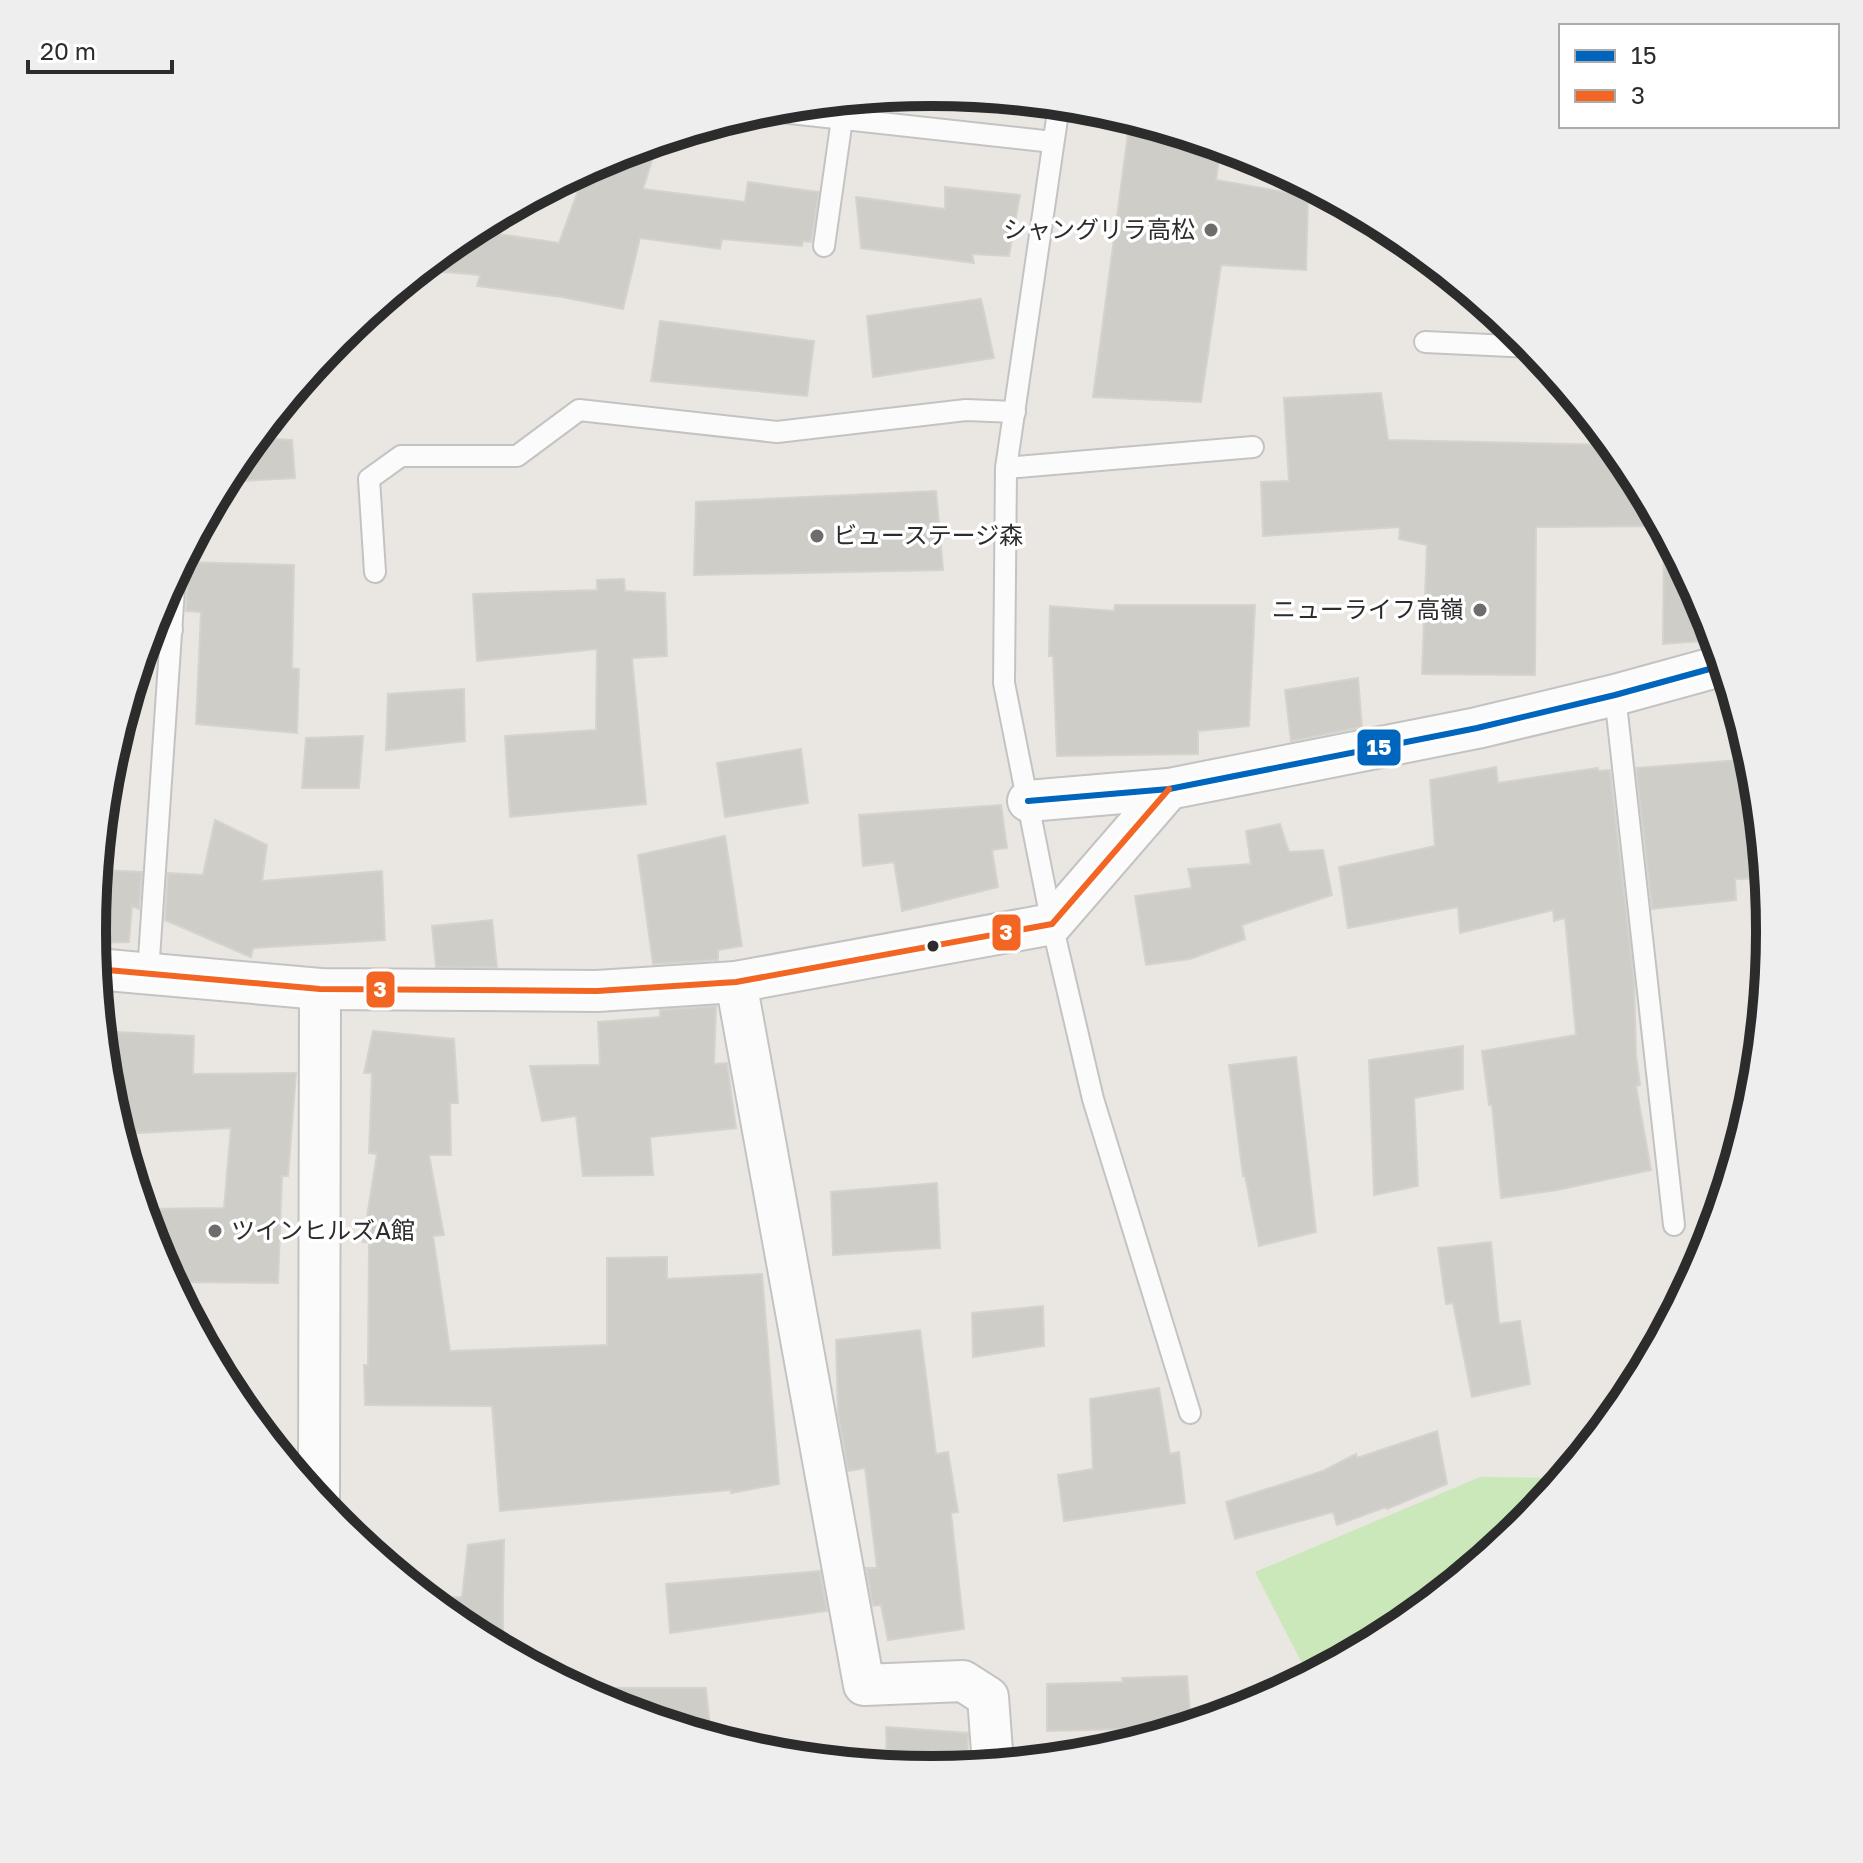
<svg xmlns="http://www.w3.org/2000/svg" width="1863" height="1863" viewBox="0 0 1863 1863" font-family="'Golos Text','Noto Sans JP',sans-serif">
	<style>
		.green { fill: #cae8b9 }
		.building { fill: #cfcdc8; stroke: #d5d3ce; stroke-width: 2 }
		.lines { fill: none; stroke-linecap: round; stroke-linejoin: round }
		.service-casing { stroke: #c4c3c3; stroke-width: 24 }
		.minor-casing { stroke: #c4c3c3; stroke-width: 44 }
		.service { stroke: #fcfbfb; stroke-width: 20 }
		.minor { stroke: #fcfbfb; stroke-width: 40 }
		.bus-1-casing { stroke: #fff; stroke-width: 12 }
		.bus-2-casing { stroke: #fff; stroke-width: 12 }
		.bus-1 { stroke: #0065bd; stroke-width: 6 }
		.bus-2 { stroke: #f26522; stroke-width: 6 }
		.poi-dot { fill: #6e6d6c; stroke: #fff; stroke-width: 3 }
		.bus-dot { fill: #2c2c2c; stroke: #fff; stroke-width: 3 }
		.labels { text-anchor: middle; stroke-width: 7; stroke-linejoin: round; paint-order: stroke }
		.poi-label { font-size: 24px; fill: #2c2c2c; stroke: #fff; text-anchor: end }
		.rim { fill: none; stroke: #2c2c2c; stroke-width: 10 }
		.line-badge { stroke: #fff; stroke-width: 3 }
		.badge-label { font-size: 22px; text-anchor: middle; font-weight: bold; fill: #fff }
	</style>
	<rect width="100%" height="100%" fill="#eae7e2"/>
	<path class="green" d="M1480,1477L1564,1478L1525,1525L1398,1630L1309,1677L1255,1572Z"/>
	<g class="building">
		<path d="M1129,126L1167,130L1221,146L1216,180L1308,196L1306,270L1221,265L1201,402L1093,397Z"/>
		<path d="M658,141L643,189L745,202L748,182L819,192L811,242L803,241L802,246L722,239L720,249L640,238L623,309L562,297L477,286L480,275L421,270L472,230L559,243L586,169L611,156Z"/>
		<path d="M945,187L1020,195L1009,256L972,254L974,263L861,248L856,197L945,209Z"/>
		<path d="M981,299L994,358L873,377L867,316Z"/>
		<path d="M660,321L814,341L807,396L651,381Z"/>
		<path d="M1381,393L1388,440L1613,445L1630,465L1662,526L1536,527L1535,675L1422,674L1427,545L1399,539L1400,527L1263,536L1261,482L1289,481L1284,398Z"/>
		<path d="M256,438L292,440L295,478L224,482L234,465Z"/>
		<path d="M936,491L943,570L694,575L696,502Z"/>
		<path d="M1664,530L1707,611L1716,640L1663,644Z"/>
		<path d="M182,562L294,565L292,668L299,669L297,733L196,724L201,612L186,611L188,574Z"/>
		<path d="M624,579L625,591L665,593L667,656L632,658L646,804L510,817L505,736L596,730L597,649L477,661L473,594L597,590V580Z"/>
		<path d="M1115,605H1255L1249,726L1198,731V754L1057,756L1053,656H1049L1050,606L1114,611Z"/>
		<path d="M1358,678L1362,727L1291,741L1285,690Z"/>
		<path d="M464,689L465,741L386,750L388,694Z"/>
		<path d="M363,736L359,788H302L306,738Z"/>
		<path d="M801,749L808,803L725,817L717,763Z"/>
		<path d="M1752,759L1766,878L1735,879L1736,900L1652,909L1636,768Z"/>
		<path d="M1496,767L1498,783L1598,768V771L1610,770L1634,980L1636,1055L1640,1085L1636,1086L1651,1170L1557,1190L1501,1198L1492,1105H1489L1482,1051L1576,1035L1565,918L1554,921L1553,910L1460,933L1458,907L1348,928L1339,867L1435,846L1430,780Z"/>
		<path d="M1001,805L1007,848L992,850L998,887L902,911L894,862L863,866L859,815Z"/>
		<path d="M215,820L267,845L262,881L382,871L385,940L253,948L251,957L165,920L168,873L203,875Z"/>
		<path d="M1280,824L1289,852L1323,850L1332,895L1242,925L1245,939L1190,959L1146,965L1135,896L1192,888L1188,869L1251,864L1246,831Z"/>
		<path d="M725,836L742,946L718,950V960L653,964L638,855Z"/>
		<path d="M98,870L142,872L139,909L132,906L129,942L93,943Z"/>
		<path d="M492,920L497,967H436L432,926Z"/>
		<path d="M716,1006L714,1064L727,1063L736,1128L650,1137L653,1175L583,1176L576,1116L542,1121L530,1066L600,1065L598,1022L660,1017V1010Z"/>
		<path d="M373,1031L454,1039L458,1103H450L451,1155H429L444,1235L433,1236L450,1351L607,1345V1258L667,1257V1279L762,1274L779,1484L731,1493V1490L500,1511L492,1406L365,1405L364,1365H368L369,1242H363L377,1154L369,1153L372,1073H364Z"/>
		<path d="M117,1032L194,1036L193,1074L296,1073L288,1176H282L278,1283L172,1282L156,1252L143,1209L224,1208L231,1128L120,1134L110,1101Z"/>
		<path d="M1463,1046V1089L1414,1098L1418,1186L1374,1195L1369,1060Z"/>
		<path d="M1296,1057L1316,1232L1259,1246L1245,1176H1243L1229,1065Z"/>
		<path d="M937,1183L940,1248L833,1255L831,1192Z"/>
		<path d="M1491,1242L1499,1324L1520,1321L1530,1384L1472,1397L1453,1303L1446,1304L1438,1248Z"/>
		<path d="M1043,1306L1044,1346L973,1357L972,1313Z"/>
		<path d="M920,1330L936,1454L948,1452L958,1512L951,1513L964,1629L888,1640L881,1605L873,1606L866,1568H877L865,1468L848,1471L838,1413L836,1340Z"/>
		<path d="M1159,1388L1170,1454L1179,1452L1185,1503L1064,1521L1058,1475L1093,1469L1090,1399Z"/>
		<path d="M1437,1431L1447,1484L1387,1509L1386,1507L1337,1525L1333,1512L1235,1539L1226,1502L1323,1471L1356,1454L1357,1458Z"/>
		<path d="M504,1540L503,1597V1650L465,1629L426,1598L462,1597L468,1545Z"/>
		<path d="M820,1571L827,1611L670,1633L666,1584Z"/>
		<path d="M1187,1676L1191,1722L1124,1732V1729L1047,1731V1684L1123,1682L1122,1678Z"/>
		<path d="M580,1688H706L711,1738L610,1707L579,1691Z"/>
		<path d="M886,1727L968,1733L967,1768L931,1771L887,1767Z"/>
	</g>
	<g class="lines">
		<defs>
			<g id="service">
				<path d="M1059,105L1006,468L1004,683L1052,924L1093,1099L1190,1413"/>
				<path d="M762,110L1053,142"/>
				<path d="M824,246L842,119"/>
				<path d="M1425,342L1533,347"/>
				<path d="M1006,468L1253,447"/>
				<path d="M375,572L369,479L401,456H517L579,410L777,432L966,410L1015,412"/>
				<path d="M150,629L172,630"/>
				<path d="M1615,695L1674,1225"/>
				<path d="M148,973L175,574"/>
			</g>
			<g id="minor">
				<path d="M1028,801L1169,789L1477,728L1615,695L1724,665"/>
				<path d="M96,969L320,989L597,991L736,982L1052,924L1169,789"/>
				<path d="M736,982L864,1685L963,1681L988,1697L993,1765"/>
				<path d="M319,1502L320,989"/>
			</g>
		</defs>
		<use href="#service" class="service-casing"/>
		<use href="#minor" class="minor-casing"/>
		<use href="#service" class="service"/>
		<use href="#minor" class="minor"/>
		<defs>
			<path id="bus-1" d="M1028,801L1169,789L1477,728L1615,695L1724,665"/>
			<path id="bus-2" d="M96,969L320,989L597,991L736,982L1052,924L1169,789"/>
		</defs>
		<use href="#bus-1" class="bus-1-casing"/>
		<use href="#bus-2" class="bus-2-casing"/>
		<use href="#bus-1" class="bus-1"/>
		<use href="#bus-2" class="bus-2"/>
	</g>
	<g class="poi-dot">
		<circle cx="1211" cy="230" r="8"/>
		<circle cx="817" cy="536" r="8"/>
		<circle cx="1480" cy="610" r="8"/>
		<circle cx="215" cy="1231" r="8"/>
	</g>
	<circle class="bus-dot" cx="933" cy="946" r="7"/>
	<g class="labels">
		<g class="poi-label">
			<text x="1195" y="238">シャングリラ高松</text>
			<text x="833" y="544" text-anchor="start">ビューステージ森</text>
			<text x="1464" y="618">ニューライフ高嶺</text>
			<text x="231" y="1239" text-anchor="start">ツインヒルズA館</text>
		</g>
	</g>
	<path d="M0 0H1863V1863H0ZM106 931a825 825 0 1 1 1650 0a825 825 0 1 1-1650 0Z" fill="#eee" fill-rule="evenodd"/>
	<path class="rim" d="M106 931a825 825 0 1 1 1650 0a825 825 0 1 1-1650 0Z"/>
	<g class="line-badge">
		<rect x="1356" y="728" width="46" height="39" rx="8" fill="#0065bd"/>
		<rect x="991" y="913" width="31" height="39" rx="8" fill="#f26522"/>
		<rect x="365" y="970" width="31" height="39" rx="8" fill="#f26522"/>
	</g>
	<g class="badge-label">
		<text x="1379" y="755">15</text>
		<text x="1006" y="940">3</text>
		<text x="380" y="997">3</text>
	</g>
	<rect x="1559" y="24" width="280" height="104" fill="#ffffff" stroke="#ababab" stroke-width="2"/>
	<rect x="1575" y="50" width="40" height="12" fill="#0065bd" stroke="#ababab" stroke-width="2"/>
	<text x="1631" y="64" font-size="24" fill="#2c2c2c">15</text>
	<rect x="1575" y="90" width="40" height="12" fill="#f26522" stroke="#ababab" stroke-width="2"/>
	<text x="1631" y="104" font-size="24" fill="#2c2c2c">3</text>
	<path d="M28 60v12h144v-12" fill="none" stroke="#2c2c2c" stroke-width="4"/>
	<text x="40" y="60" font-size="24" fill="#2c2c2c" stroke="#ffffff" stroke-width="6" paint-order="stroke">20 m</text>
</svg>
